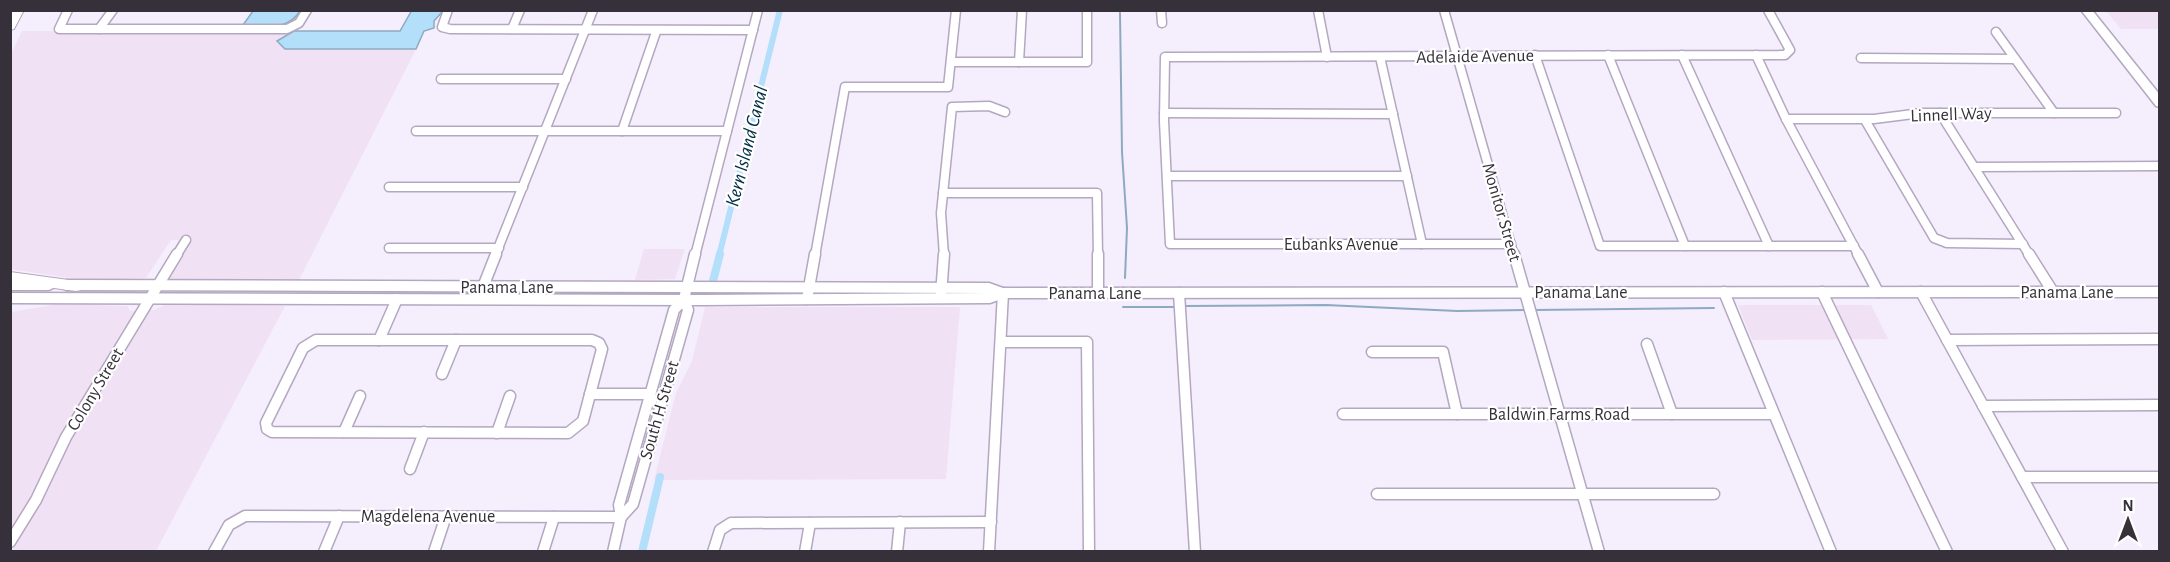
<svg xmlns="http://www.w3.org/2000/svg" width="2170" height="562" viewBox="0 0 2170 562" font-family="'Alegreya Sans',sans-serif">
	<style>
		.commercial { fill: #f1e1f4 }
		.water { fill: #b3dffa; stroke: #8daac0; stroke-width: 1.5 }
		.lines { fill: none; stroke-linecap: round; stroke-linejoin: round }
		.stream { stroke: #8daac0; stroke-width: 2 }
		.canal-far1 { stroke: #b3dffa; stroke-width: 6 }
		.canal { stroke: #b3dffa; stroke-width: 8 }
		.minor-far1-casing { stroke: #b4a7c0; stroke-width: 11 }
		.minor-casing { stroke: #b4a7c0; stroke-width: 13 }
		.major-casing { stroke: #b4a7c0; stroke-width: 3 }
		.highway-casing { stroke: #b4a7c0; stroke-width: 2 }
		.minor-far1 { stroke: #fff; stroke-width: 8 }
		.minor { stroke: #fff; stroke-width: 10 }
		.major { fill: #fff; fill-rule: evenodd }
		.highway { fill: #fff; fill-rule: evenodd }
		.labels { text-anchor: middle; stroke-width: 4.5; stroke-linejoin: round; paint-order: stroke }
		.street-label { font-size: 18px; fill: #35303a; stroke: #fff }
		.water-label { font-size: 20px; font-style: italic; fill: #002f44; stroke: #fff }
	</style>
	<rect width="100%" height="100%" fill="#f5eefd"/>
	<g class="commercial">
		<path d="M2106,11H2159V29H2121Z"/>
		<path d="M22,31H53L64,35L79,33L280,34L294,31L278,41L285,49H416L299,280L167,279L188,240H171L146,278L83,280L10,269V56Z"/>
		<path d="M644,249H685L675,279L635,280Z"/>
		<path d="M58,304L127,306L130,311L154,310L167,304L285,306L156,551L11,552V312Z"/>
		<path d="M1738,305H1871L1888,339L1752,340Z"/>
		<path d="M705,307H960L946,479L654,480L676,393L692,361Z"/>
	</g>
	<g class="water">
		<path d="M412,10L443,11L434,21V28L424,31L416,49H285L277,41L294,31H400Z"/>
		<path d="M253,11H300C287,32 266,25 243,25Z"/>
	</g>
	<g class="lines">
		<g class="stream">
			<path d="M1120,13L1122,152L1127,228L1125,278"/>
			<path d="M1183,306L1326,305L1457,311L1528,310"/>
			<path d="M1123,307H1177"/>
			<path d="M1534,310L1714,308"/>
		</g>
		<path class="canal-far1" d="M719,256L780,10"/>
		<g class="canal">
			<path d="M713,281L720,254"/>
			<path d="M642,552L660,477"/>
		</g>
		<defs>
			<g id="minor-far1">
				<path d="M68,10L59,29H287L299,23L307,10"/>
				<path d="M448,10L442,27L450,29L753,30"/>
				<path d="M1161,10L1162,23"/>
				<path d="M1318,10L1327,57"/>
				<path d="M1444,10L1514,256"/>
				<path d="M99,29L113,10"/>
				<path d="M512,29L520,10"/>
				<path d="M1996,32L2054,113"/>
				<path d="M1535,55L1600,246H1854"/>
				<path d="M1608,55L1685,246"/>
				<path d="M1682,55L1769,246"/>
				<path d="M1756,55L1786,119L1859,256"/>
				<path d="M1380,57L1422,244"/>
				<path d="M1861,58L2015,59"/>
				<path d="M951,62H1087V10"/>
				<path d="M1019,62L1022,10"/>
				<path d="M441,79H566"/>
				<path d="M1164,113L1393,114"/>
				<path d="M1940,113L2030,256"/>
				<path d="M1786,119H1874L1921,113H2116"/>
				<path d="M1865,120L1934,238L1947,243L2023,244"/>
				<path d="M416,131H727"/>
				<path d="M622,131L656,32"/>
				<path d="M1974,167L2160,166"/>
				<path d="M1167,176H1407"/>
				<path d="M389,187H523"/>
				<path d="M943,193H1097L1098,256"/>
				<path d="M1511,244H1170L1164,121L1165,57L1785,55L1790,50L1768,10"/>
				<path d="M389,248H499"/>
				<path d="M176,256L186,240"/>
				<path d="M495,256L593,10"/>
				<path d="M695,256L758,10"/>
				<path d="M815,256L845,87H948L956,10"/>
				<path d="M944,256L941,213L952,107L989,106L1005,112"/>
			</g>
			<g id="minor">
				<path d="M1098,254V293"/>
				<path d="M1514,254L1599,552"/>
				<path d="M1858,254L1878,292"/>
				<path d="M2029,254L2053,292"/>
				<path d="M483,287L496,254"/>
				<path d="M1724,292L1831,552"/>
				<path d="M1822,292L1947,552"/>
				<path d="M1921,292L2063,552"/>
				<path d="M1179,293L1195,552"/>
				<path d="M941,295L944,254"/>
				<path d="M807,299L815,254"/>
				<path d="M316,340H592L599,343L602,349L583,421L568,433L272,432L267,429L266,423L303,348Z"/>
				<path d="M379,340L397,299"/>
				<path d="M1947,340L2160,339"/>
				<path d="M1001,342H1087L1089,552"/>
				<path d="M1647,344L1672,414"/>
				<path d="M1372,352H1443L1457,414"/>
				<path d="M442,374L456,340"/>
				<path d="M590,394H650L652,400"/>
				<path d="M1983,406L2160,405"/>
				<path d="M1343,414H1774"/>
				<path d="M344,432L360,396"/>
				<path d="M497,433L510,396"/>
				<path d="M410,469L424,432"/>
				<path d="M2022,477H2160"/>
				<path d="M1377,494H1714"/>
				<path d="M621,517L633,504L688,310L684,299"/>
				<path d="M10,542L36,500L66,437L177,254"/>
				<path d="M214,552L229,525L245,516L621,517"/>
				<path d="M324,552L339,516"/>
				<path d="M434,552L446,516"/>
				<path d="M543,552L554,517"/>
				<path d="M613,552L621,517L619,505L674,310L684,299L695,254"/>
				<path d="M713,552L720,530L731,523L991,522"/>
				<path d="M805,552L810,523"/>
				<path d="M897,552L900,522"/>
				<path d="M989,552L1003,293"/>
			</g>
			<g id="major">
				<path d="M2081,10H2092L2160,95V107L2156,106Z"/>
				<path d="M10,280H49L53,282L55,285L53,288L49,290H10Z"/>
				<path d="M66,280L989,283L1003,288L2160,287V297L1004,298L990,303L702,305L10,303V293L702,295L990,293L66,290L62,288L60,285L62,282Z"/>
			</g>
			<g id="highway">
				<path d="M13,10H24L14,29L10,30V15Z"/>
				<path d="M10,272L76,281L81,282L83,286L81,290L76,291L10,282Z"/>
			</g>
		</defs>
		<use href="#minor-far1" class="minor-far1-casing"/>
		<use href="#minor" class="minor-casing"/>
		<use href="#major" class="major-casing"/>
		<use href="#highway" class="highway-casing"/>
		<use href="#minor-far1" class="minor-far1"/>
		<use href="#minor" class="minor"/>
		<use href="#major" class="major"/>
		<use href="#highway" class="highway"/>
	</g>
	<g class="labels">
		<g class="street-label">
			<text transform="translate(1475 56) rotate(-1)" y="6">Adelaide Avenue</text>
			<text transform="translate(1951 114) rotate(-2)" y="6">Linnell Way</text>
			<text transform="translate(1502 212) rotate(74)" y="6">Monitor Street</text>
			<text x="1341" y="250">Eubanks Avenue</text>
			<text x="507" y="293">Panama Lane</text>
			<text x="1581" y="298">Panama Lane</text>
			<text x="2067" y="298">Panama Lane</text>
			<text x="1095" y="299">Panama Lane</text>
			<text transform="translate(95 389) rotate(-59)" y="6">Colony Street</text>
			<text transform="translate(659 410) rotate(-74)" y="6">South H Street</text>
			<text x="1559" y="420">Baldwin Farms Road</text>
			<text x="428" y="522">Magdelena Avenue</text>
		</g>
		<g class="water-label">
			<text transform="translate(746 146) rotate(-76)" y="7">Kern Island Canal</text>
		</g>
	</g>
	<rect width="2170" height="562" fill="none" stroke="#35303a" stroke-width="24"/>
	<g transform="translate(2128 520)" stroke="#ffffff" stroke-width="4.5" paint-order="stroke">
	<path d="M0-4.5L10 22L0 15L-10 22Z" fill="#35303a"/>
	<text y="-9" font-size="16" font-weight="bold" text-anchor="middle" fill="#35303a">N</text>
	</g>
</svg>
